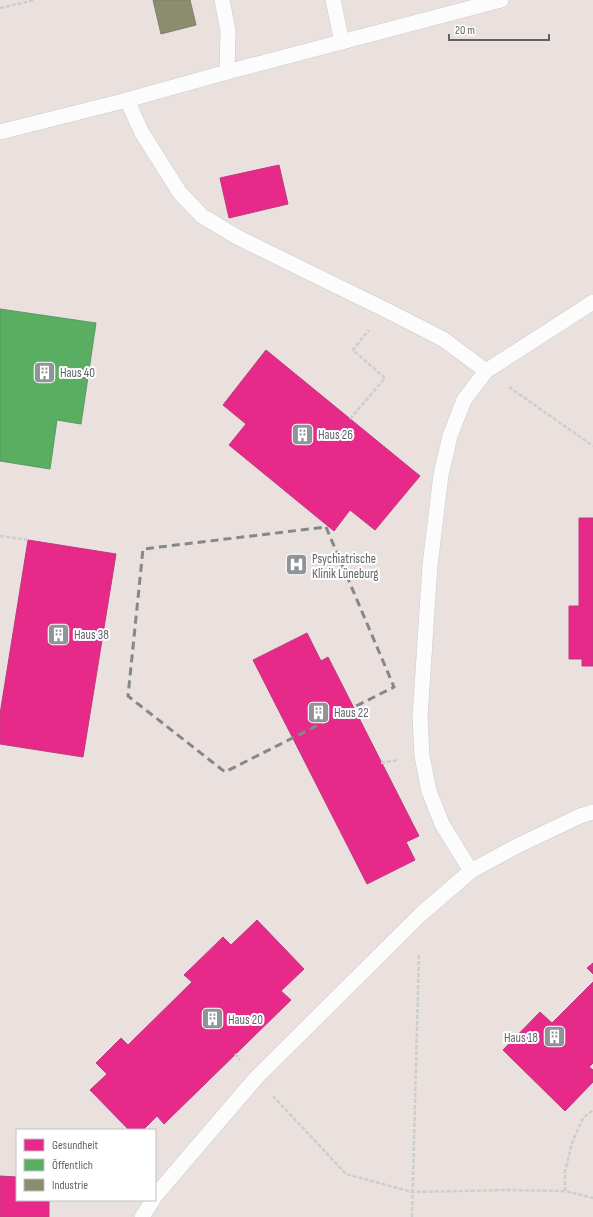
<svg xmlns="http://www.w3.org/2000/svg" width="593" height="1217" viewBox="0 0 593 1217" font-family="'Sofia Sans Condensed',sans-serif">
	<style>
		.medical { fill: #eae0de; fill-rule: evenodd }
		.health { fill: #e7298a; stroke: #be3a80 }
		.public { fill: #5aae61; stroke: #5c9863 }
		.industry { fill: #8c8c6e; stroke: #7e806c }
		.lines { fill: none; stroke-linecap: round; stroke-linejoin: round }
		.service-casing { stroke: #cbcccc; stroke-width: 16 }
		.path { stroke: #cacfcc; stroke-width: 2.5; stroke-dasharray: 4 2; stroke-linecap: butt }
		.service { stroke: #fdfcfc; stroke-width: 15 }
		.marked { fill: none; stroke: #84888a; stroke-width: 3; stroke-dasharray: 8 5; stroke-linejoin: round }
		.labels { text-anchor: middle; stroke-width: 4; stroke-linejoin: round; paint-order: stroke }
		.poi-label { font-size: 13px; fill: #5f6368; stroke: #fff; text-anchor: start }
	</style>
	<rect width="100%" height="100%" fill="#efeeea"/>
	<path class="medical" d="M0,0H593V1217H0ZM17,1130H155V1200H17Z"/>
	<g class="health">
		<path d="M279,165L288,204L229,218L220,178Z"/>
		<path d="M266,350L420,476L375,530L350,510L334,531L229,445L246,424L223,405Z"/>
		<path d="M579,518H593V666H582V659H569V606H579Z"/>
		<path d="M28,540L116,554L83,757L0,744V714Z"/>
		<path d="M307,633L321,661L328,657L419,836L406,842L415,860L367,884L253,660Z"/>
		<path d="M257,920L304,969L281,991L291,1000L164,1124L157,1116L143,1130H129L90,1090L107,1074L96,1063L121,1038L128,1045L192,982L184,975L223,937L231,945Z"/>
		<path d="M593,963V974L587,968Z"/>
		<path d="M593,982V1063L589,1067L593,1070V1082L565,1111L503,1050L540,1012L552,1023Z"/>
		<path d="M0,1176L17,1177V1200H49V1217H0Z"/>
	</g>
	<path class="public" d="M0,309L96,323L81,424L57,420L50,469L0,461Z"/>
	<path class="industry" d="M153,0H190L196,25L161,34Z"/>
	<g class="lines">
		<defs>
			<g id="service">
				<path d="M333,0L342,42"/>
				<path d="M227,72L501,0"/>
				<path d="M127,100L227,72L228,31L222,0"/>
				<path d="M0,132L127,100L142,133L180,193L202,216L239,238L386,310L443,339L486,371"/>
				<path d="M471,871L442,824L429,791L422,756L420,717L430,565L441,475L450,436L464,400L486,371L593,302"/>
				<path d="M155,1196L256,1078L420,915L471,871L517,846L580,816L593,812"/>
				<path d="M142,1217L153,1200"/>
			</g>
		</defs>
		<use href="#service" class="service-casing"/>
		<g class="path">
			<path d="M0,8L35,0"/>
			<path d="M509,387L593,446"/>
			<path d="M350,419L385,378L353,350L369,330"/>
			<path d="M0,536L28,540"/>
			<path d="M381,763L398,760"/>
			<path d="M235,1054L240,1060"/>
			<path d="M273,1096L346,1174L412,1192L506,1190L565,1191L593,1198"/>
			<path d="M565,1191V1171L572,1143L583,1118L593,1110"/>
			<path d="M412,1217L419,953"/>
		</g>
		<use href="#service" class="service"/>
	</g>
	<path class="marked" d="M326,527L394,687L225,772L128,696L143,549Z"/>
	<defs>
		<symbol id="building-square" viewBox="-11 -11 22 22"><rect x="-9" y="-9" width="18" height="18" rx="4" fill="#919496" stroke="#fff"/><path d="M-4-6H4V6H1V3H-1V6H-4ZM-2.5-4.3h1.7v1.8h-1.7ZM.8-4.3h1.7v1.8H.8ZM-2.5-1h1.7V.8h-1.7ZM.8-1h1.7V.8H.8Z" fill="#fff"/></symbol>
		<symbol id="hospital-square" viewBox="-11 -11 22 22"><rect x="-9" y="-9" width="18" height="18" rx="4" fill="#919496" stroke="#fff"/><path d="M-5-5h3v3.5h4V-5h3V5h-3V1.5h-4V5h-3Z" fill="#fff"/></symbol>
	</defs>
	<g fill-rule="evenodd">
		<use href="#building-square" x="32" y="360" width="25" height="25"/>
		<use href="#building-square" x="290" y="422" width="25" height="25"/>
		<use href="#hospital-square" x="284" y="552" width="25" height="25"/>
		<use href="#building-square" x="46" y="622" width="25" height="25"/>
		<use href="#building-square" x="306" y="700" width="25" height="25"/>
		<use href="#building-square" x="200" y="1006" width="25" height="25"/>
		<use href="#building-square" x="542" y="1024" width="25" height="25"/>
	</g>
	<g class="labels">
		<g class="poi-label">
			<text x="60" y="377">Haus 40</text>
			<text x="318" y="439">Haus 26</text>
			<text x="312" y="563">Psychiatrische<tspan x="312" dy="15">Klinik Lüneburg</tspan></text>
			<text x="74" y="639">Haus 38</text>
			<text x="334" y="717">Haus 22</text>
			<text x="228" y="1024">Haus 20</text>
			<text x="538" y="1042" text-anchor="end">Haus 18</text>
		</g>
	</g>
	<rect x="16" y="1129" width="140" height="72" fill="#ffffff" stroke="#bfc1c3"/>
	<rect x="24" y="1139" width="20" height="12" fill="#e7298a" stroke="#bfc1c3"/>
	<text x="52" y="1149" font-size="12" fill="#5f6368">Gesundheit</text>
	<rect x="24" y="1159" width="20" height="12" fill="#5aae61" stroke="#bfc1c3"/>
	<text x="52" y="1169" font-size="12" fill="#5f6368">Öffentlich</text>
	<rect x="24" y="1179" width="20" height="12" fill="#8c8c6e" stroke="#bfc1c3"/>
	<text x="52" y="1189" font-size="12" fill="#5f6368">Industrie</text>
	<path d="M449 34v6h100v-6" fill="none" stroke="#5f6368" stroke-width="2"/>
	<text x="455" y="34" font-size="12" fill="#5f6368" stroke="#ffffff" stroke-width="3" paint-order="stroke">20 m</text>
</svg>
